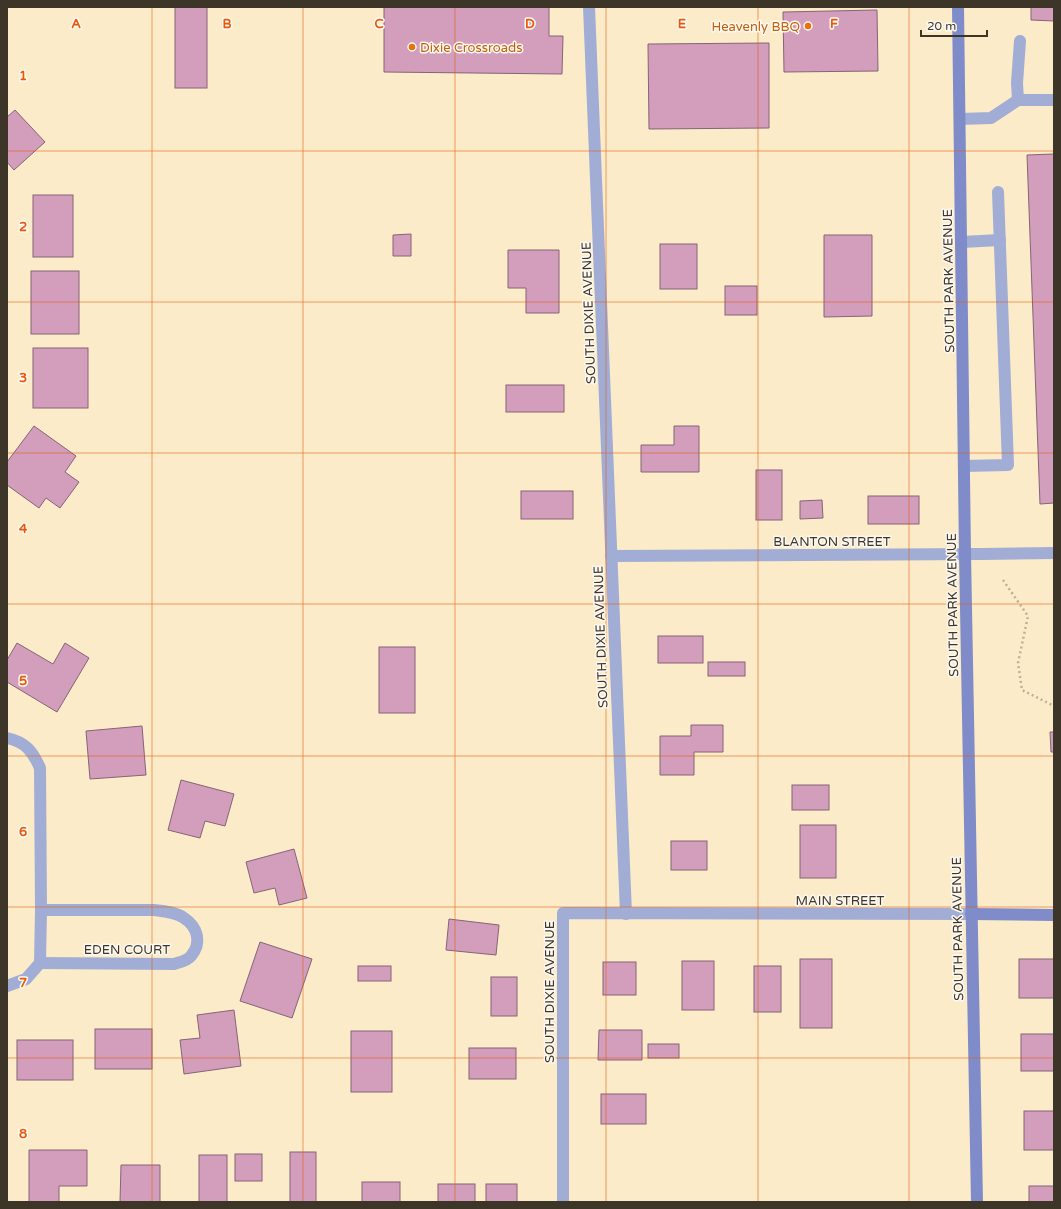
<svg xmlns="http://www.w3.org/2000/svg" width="1061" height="1209" viewBox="0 0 1061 1209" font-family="'Varela Round',sans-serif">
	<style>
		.building { fill: #d39dbc; stroke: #846477 }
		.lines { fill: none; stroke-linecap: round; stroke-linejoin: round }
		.path { stroke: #bdb094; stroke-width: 2.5; stroke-dasharray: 2 3; stroke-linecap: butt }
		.lane { stroke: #a2add6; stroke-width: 12 }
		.street { stroke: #a2add6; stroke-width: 12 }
		.secondary { stroke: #7f8cc9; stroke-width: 12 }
		.grid { fill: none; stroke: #e8590c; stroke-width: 1; stroke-opacity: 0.55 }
		.food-dot { fill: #e8710a; stroke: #fdf9f2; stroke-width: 1.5 }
		.labels { text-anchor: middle; stroke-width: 3; stroke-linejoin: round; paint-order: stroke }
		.food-label { font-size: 13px; fill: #c56008; stroke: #fdf9f2; text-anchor: end }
		.street-label { font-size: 13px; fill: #3d3628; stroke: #fdf9f2 }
		.grid-label { font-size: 13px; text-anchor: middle; font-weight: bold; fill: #e8590c; stroke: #fdf9f2; stroke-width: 3; stroke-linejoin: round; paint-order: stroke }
	</style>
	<rect width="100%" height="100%" fill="#fbebc8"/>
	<g class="building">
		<rect x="175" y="7" width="32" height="81"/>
		<path d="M384,7H549V36H563L562,74L384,72Z"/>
		<path d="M1031,7H1054V21L1031,20Z"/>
		<path d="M877,10L878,71L784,72L783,12Z"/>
		<path d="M769,43V128L649,129L648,44Z"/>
		<path d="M15,110L45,142L14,170L7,162V117Z"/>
		<path d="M1054,154V503L1040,504L1027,155Z"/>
		<rect x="33" y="195" width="40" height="62"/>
		<path d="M411,234V256H393V235Z"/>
		<path d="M824,235H872V316L824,317Z"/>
		<rect x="660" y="244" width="37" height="45"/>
		<path d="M508,250H559V313H526V288H508Z"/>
		<rect x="31" y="271" width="48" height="63"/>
		<rect x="725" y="286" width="32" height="29"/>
		<rect x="33" y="348" width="55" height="60"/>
		<rect x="506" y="385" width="58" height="27"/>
		<path d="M34,426L76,456L65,472L79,482L60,508L46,498L39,508L7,485V462Z"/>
		<path d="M674,426H699V472H641V445H674Z"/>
		<rect x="756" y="470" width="26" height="50"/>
		<rect x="521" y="491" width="52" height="28"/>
		<rect x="868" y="496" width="51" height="28"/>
		<path d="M822,500L823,518L800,519V501Z"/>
		<rect x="658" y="636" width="45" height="27"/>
		<path d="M17,643L53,664L65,643L89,658L57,712L7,682V660Z"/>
		<rect x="379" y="647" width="36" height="66"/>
		<rect x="708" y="662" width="37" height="14"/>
		<path d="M691,725H723V752H694V775H660V736H691Z"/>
		<path d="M142,726L146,775L90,779L86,731Z"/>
		<path d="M1050,732H1054V752H1051Z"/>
		<path d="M181,780L234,794L225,826L205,821L200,838L168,830Z"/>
		<rect x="792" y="785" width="37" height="25"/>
		<rect x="800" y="825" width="36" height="53"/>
		<rect x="671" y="841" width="36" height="29"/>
		<path d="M294,849L307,898L279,905L275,888L254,893L246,862Z"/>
		<path d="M449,919L499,925L496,955L446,950Z"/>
		<path d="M260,942L312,959L292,1018L240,1001Z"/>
		<rect x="800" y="959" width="32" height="69"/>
		<rect x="1019" y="959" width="35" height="39"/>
		<rect x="682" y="961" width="32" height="49"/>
		<rect x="603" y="962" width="33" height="33"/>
		<rect x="358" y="966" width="33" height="15"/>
		<rect x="754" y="966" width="27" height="46"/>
		<rect x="491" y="977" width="26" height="39"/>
		<path d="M234,1010L241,1066L184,1074L180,1040L200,1038L197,1015Z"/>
		<rect x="95" y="1029" width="57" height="40"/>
		<path d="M599,1030H642V1060H598Z"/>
		<rect x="351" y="1031" width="41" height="61"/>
		<rect x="1021" y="1034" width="33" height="37"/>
		<rect x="17" y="1040" width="56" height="40"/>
		<rect x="648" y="1044" width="31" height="14"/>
		<rect x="469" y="1048" width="47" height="31"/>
		<rect x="601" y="1094" width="45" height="30"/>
		<rect x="1024" y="1111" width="30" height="39"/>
		<path d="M29,1150H87V1186H59V1202H29Z"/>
		<rect x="290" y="1152" width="26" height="50"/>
		<rect x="235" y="1154" width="27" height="27"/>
		<rect x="199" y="1155" width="28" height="47"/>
		<path d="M121,1165H160V1202H120Z"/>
		<rect x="362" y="1182" width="38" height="20"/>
		<rect x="438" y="1184" width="37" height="18"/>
		<rect x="486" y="1184" width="31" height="18"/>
		<rect x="1029" y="1186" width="25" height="16"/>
	</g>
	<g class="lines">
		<path class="path" d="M1003,580L1028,616L1018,663L1022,690L1054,706"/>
		<g class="lane">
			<path d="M1018,100L1017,83L1020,41"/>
			<path d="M960,119L991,118L1018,100H1054"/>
			<path d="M962,242L1000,240"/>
			<path d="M964,466L1008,465L998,192"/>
		</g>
		<g class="street">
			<path d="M589,7L626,914"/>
			<path d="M611,556L981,554L1054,553"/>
			<path d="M7,738C26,742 33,752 40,768L41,910L40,963"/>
			<path d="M40,963L174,964C180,962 187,961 191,956C202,943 198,927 184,918C176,912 163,911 154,910H41"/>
			<path d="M7,986L26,979L40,963"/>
			<path d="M563,1202V913L971,914"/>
		</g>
		<g class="secondary">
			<path d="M958,7L965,554L977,1202"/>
			<path d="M971,914L1054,915"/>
		</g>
	</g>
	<path class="grid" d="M152,7V1202M303,7V1202M455,7V1202M606,7V1202M758,7V1202M909,7V1202M7,151H1054M7,302H1054M7,453H1054M7,604H1054M7,756H1054M7,907H1054M7,1058H1054"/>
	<g class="food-dot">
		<circle cx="808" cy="26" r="4"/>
		<circle cx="412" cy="47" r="4"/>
	</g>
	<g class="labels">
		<g class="food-label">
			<text x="800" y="31">Heavenly BBQ</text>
			<text x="420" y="52" text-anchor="start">Dixie Crossroads</text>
		</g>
		<g class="street-label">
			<text transform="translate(948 281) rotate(-91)" y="5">SOUTH PARK AVENUE</text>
			<text transform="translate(588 313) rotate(-92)" y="5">SOUTH DIXIE AVENUE</text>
			<text x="832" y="546">BLANTON STREET</text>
			<text transform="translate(952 605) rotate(-91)" y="5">SOUTH PARK AVENUE</text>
			<text transform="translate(600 637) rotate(-92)" y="5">SOUTH DIXIE AVENUE</text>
			<text x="840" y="905">MAIN STREET</text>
			<text transform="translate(957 929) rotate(-91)" y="5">SOUTH PARK AVENUE</text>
			<text x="127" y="954">EDEN COURT</text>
			<text transform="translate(549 992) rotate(-90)" y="5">SOUTH DIXIE AVENUE</text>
		</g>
	</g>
	<g class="grid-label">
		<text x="76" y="28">A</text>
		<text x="227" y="28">B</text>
		<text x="379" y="28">C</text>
		<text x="530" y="28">D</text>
		<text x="682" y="28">E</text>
		<text x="834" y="28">F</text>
		<text x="23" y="80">1</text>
		<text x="23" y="231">2</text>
		<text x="23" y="382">3</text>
		<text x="23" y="533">4</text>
		<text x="23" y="685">5</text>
		<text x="23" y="836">6</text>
		<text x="23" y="987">7</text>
		<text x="23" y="1138">8</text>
	</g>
	<rect width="1061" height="1209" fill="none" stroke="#3d3628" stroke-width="16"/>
	<path d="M921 30v6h66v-6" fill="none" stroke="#3d3628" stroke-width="2"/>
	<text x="927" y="30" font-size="12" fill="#3d3628" stroke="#fdf9f2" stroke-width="3" paint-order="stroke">20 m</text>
</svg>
